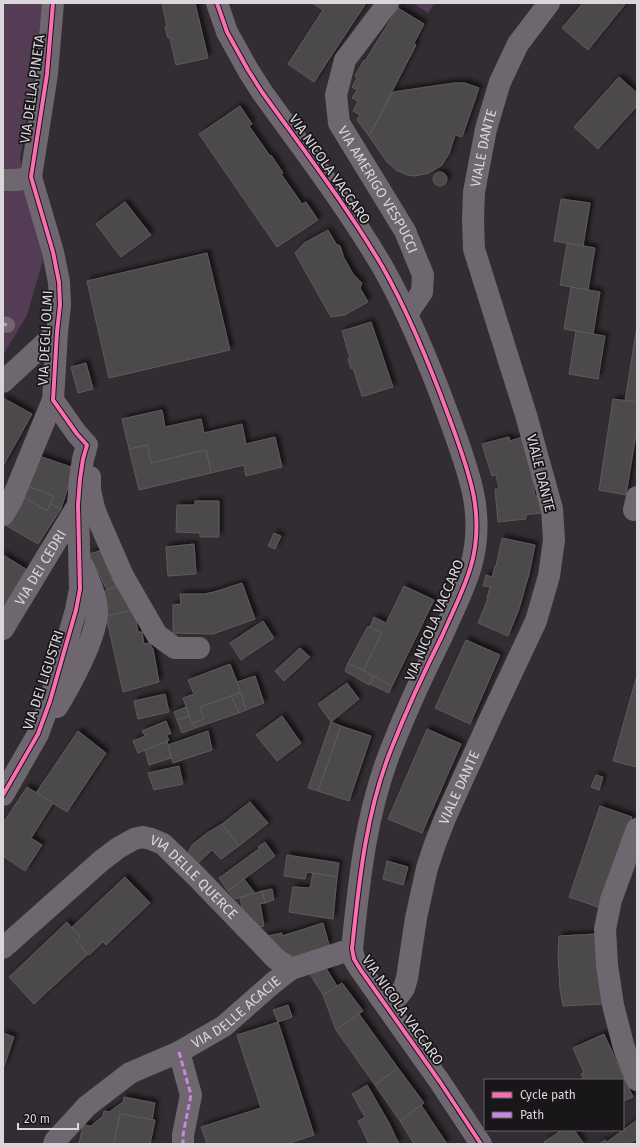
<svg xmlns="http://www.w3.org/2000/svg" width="640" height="1147" viewBox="0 0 640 1147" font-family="'Fira Sans',sans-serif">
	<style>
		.green { fill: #543c54 }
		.building { fill: #4b494a; stroke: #5c5b5b; filter: url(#shadow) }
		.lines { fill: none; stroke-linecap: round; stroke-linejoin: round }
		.pedestrian { stroke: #6f676f; stroke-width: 16 }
		.minor { stroke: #6f676f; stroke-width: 22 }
		.tertiary { stroke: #6f676f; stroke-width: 22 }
		.quiet { stroke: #c787e3; stroke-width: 3; stroke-dasharray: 6 3; stroke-linecap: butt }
		.cycleway-casing { stroke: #191619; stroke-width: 6 }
		.cycleway { stroke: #f96db3; stroke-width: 4 }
		.labels { text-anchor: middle; stroke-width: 3.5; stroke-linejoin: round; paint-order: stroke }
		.street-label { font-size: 14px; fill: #dbd6db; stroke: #191619 }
	</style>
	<defs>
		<filter id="shadow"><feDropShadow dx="3.5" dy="-3.5" stdDeviation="2" flood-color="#0009"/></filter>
	</defs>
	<rect width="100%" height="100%" fill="#322d32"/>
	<g class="green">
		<path d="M3,3H44L37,61L20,158L29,202L37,227L43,260L27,315L3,355Z"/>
		<path d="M413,3H435L428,13Z"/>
	</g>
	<g class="building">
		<path d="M162,3H195L208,58L176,65L170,38H168L165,27H167Z"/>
		<path d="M312,3H366L314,82L288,64L323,10Z"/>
		<path d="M583,3H626L588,50L562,28Z"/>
		<path d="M398,8L424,24L414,43L416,45L369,136L357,120L360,115L353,111L358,101L352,98L357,90L352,87L357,78L355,76L364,60L365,61Z"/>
		<path d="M619,77L637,93V106L598,149L574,127Z"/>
		<path d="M454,83H465L479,88L462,137L455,135L449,154L445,160L442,165L429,173L415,176L407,175L396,170L387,162L369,136L393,92Z"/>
		<path d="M240,106L252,124L249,126L270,156L271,155L283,173L281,174L302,204L306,202L318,220L277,247L199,134Z"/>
		<circle cx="440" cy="179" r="7"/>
		<path d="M561,199L590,203L583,246L554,241Z"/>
		<path d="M125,202L151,235L121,257L96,224Z"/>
		<path d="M328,230L336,244L340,246L344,258L353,274L362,283L360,288L368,302L345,315L331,317L295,253L304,243Z"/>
		<path d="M567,243L595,248L588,290L560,285Z"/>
		<path d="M207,253L230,350L109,378L87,281Z"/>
		<path d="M571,287L600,292L593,334L564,329Z"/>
		<path d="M371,322L393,387L364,396H362L353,368L351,369L348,359L350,358L342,331Z"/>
		<path d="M637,326V402L625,401Z"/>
		<path d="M576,331L605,336L598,379L569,374Z"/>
		<path d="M86,363L93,389L78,393L71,367Z"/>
		<path d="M3,398L32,414L3,466Z"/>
		<path d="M613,399L637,402V428L626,495L599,490Z"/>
		<path d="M162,410L165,427L201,419L204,433L242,424L246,444L275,437L282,467L246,476L244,465L211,473L206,450L151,463L147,445L129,449L122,419Z"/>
		<path d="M525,436L535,496H539L541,513L526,515V519L498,522L495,489H499L496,475L492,476L482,444L509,437L510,441Z"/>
		<path d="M147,445L151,463L206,450L211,473L139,490L129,449Z"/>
		<path d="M39,456L74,468L61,509L50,504L54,496L27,486Z"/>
		<path d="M27,486L54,496L47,511L22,496Z"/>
		<path d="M22,496L47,511L50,504L61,509L38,544L7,526Z"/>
		<path d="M195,501H219V537H200V533L176,532L177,505H195Z"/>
		<path d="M274,533L281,536L275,549L268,546Z"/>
		<path d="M502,538L535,545L529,574L519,609L508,636L478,623L488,598H487L490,587L483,586L486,575L492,577L495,566H496Z"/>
		<path d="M194,544L196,574L168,576L166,547Z"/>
		<path d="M103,550L120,585L107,590L89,554Z"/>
		<path d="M3,555L26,569L3,608Z"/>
		<path d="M242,583L255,619L213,634L173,633V605L181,604L180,594H204L214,592Z"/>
		<path d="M120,585L134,610L106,616L99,593Z"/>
		<path d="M404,586L434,600L392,686L363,671L382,633L370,627L374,617L386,623Z"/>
		<path d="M134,610L138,632H142L144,644L149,643L153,649L159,682L123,692L106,616Z"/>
		<path d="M263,621L274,638L241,660L230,643Z"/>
		<path d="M368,626L382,633L363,671L348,663Z"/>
		<path d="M466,640L500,655L470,724L435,708Z"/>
		<path d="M300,648L310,657L284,681L275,671Z"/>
		<path d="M348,663L374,676L369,685L345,671Z"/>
		<path d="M230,664L241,692L200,707L204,719L192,723L183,698L194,694L188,680Z"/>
		<path d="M637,675V767L613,761Z"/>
		<path d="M255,676L264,703L246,710L237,682Z"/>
		<path d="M374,676L392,686L389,693L370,684Z"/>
		<path d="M347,683L359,699L331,722L318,704Z"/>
		<path d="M241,692L246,710L239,713L231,696Z"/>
		<path d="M165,694L169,712L138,719L134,701Z"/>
		<path d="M231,696L239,713L195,728L192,723L204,719L200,707Z"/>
		<path d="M186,707L189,716L177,720L174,712Z"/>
		<path d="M189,716L195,728L182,733L177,720Z"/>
		<path d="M282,716L301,743L277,761L256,735Z"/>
		<path d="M166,721L171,734H166L169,740L138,753L133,741L145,736L142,731Z"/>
		<path d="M331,722L341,726L318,791L308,788Z"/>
		<path d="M341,726L371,736L349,801L318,791Z"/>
		<path d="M427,729L461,744L422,833L388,819Z"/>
		<path d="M78,731L106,753L67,812L36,793Z"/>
		<path d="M208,731L212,750L173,763L168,745Z"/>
		<path d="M167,741L171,758L149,765L145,750Z"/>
		<path d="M179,766L183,784L154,790L148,773Z"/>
		<path d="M596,775L603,777L599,790L591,787Z"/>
		<path d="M27,787L53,803L31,838L42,845L25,871L3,856V823Z"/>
		<path d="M250,802L268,823L239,846L222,824Z"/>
		<path d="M600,806L632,817L601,908L569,897Z"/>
		<path d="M222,824L239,846L221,859L212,850L198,863L187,855L192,845L207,833Z"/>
		<path d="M265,842L275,856L228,891L219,878L260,848L258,847Z"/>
		<path d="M287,855L339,863L337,877L307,872L305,879L284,876Z"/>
		<path d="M387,861L408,867L403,885L383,879Z"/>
		<path d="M313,873L337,877L333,919L289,912L293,887L310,888Z"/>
		<path d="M125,877L150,903L106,945L103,942L89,955L76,941L80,937L72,927Z"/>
		<path d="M244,879L255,893L235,899L228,891Z"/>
		<path d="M272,889L274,900L265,903L262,891Z"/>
		<path d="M262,891L265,903L260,904L264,926L254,928L244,917L240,898Z"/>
		<path d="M67,922L80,937L76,941L88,954L34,1004L9,977Z"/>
		<path d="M323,923L329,945L291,960L263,937L282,933V936Z"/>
		<path d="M597,934L602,1004L563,1006L560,989L558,954L559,936Z"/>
		<path d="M324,965L337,986L323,995L310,974Z"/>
		<path d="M342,983L363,1011L336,1030L323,995Z"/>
		<path d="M288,1005L292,1017L278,1022L273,1010Z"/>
		<path d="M359,1014L398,1068L375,1085L336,1030Z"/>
		<path d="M278,1022L314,1135L287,1144H207L201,1127L261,1108L237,1035Z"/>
		<path d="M3,1033L14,1037L3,1069Z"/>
		<path d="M604,1034L633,1097L623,1101V1080H584L581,1074L584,1073L573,1048Z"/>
		<path d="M398,1068L424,1103L400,1121L375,1085Z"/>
		<path d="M367,1085L389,1123L399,1144H369L358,1121L365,1117L352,1094Z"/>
		<path d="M124,1097L155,1103L152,1120L120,1114L114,1144H79L83,1125L91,1126L103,1116L104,1111L109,1112L123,1102Z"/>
		<path d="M421,1105L447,1144H414L400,1121Z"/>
		<path d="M120,1114L155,1120L150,1144H114Z"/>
		<path d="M637,1120V1139L629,1144H599L605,1140L607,1142Z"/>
		<path d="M562,1130H574L584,1144H546L544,1142Z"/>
	</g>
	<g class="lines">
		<path class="pedestrian" d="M3,324L7,325"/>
		<g class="minor">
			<path id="s1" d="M388,3L345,60L336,95L339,123L405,231L423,275L422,292L407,314"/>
			<path d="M3,180H17L31,177"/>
			<path d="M3,382L57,332"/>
			<path d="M90,477V490L94,508L99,521L123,576L157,635L175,648H199"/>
			<path d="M634,510L637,497"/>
			<path d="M3,515L11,502L53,400"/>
			<path id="s2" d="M3,629L78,505"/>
			<path d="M57,707C70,686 98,635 97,610C96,595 89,581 83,566"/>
			<path d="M3,795L38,734L50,701L76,610L80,589L78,505L80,479L83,459L87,445L77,434L53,400L57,332L60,305L59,282L53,252L31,177L47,74L53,3"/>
			<path d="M637,829L611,900L605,929L607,965L613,1005L624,1048L637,1080"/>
			<path id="s3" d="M3,948L101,861L118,848L134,839L143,837L151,839L163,844L196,876L276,959L291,969L352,949"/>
			<path id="s4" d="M387,1006L399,995L404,988L407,978L416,918L427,868L435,844L446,816L490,719L536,621L549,576L554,540L552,509L526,415L474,249L473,218L474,192L486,129L500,82L518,44L549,3"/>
			<path d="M179,1052L191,1095L183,1135V1144"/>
			<path id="s5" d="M54,1144L55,1141L87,1106L130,1073L179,1052L224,1026L273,983L291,969"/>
		</g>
		<path class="tertiary" d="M217,3L227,32L248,70L262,92C303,149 346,205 382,266C410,315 431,368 450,420C468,470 486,513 471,566C464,590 452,613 442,636C424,672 407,709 392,747C366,811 359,881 352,949L354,959L360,969L440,1082L481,1144"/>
		<g class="quiet">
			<path d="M3,324L7,325"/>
			<path d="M179,1052L191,1095L183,1135V1144"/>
		</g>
		<defs>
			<g id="cycleway">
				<path d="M217,3L227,32L248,70L262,92C303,149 346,205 382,266C410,315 431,368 450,420C468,470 486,513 471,566C464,590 452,613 442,636C424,672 407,709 392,747C366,811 359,881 352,949L354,959L360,969L440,1082L481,1144"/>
				<path d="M3,795L38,734L50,701L76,610L80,589L78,505L80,479L83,459L87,445L77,434L53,400L57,332L60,305L59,282L53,252L31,177L47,74L53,3"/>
			</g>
		</defs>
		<use href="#cycleway" class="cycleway-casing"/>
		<use href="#cycleway" class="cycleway"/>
	</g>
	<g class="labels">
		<g class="street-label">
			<text transform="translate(32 89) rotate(-82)" y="5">VIA DELLA PINETA</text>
			<text dy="5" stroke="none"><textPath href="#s4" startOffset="905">VIALE DANTE</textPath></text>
			<text transform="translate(330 169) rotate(55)" y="5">VIA NICOLA VACCARO</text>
			<text dy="5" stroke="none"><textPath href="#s1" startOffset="213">VIA AMERIGO VESPUCCI</textPath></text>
			<text transform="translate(45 338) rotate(-87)" y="5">VIA DEGLI OLMI</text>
			<text transform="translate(541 473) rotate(76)" y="5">VIALE DANTE</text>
			<text dy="5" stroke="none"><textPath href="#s2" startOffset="72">VIA DEI CEDRI</textPath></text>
			<text transform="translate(434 620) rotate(-67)" y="5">VIA NICOLA VACCARO</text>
			<text transform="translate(43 680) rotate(-72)" y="5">VIA DEI LIGUSTRI</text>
			<text dy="5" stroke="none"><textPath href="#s4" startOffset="234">VIALE DANTE</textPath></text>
			<text dy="5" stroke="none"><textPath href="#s3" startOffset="246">VIA DELLE QUERCE</textPath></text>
			<text transform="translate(403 1010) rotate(55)" y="5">VIA NICOLA VACCARO</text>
			<text dy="5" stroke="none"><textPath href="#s5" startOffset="228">VIA DELLE ACACIE</textPath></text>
		</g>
	</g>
	<rect width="640" height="1147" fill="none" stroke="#dbd6db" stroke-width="8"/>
	<rect x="484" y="1079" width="140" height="52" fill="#191619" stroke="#676367"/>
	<rect x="492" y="1092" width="20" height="6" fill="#f96db3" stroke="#676367"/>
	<text x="520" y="1099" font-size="12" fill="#dbd6db">Cycle path</text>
	<rect x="492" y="1112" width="20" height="6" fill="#c787e3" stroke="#676367"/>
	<text x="520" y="1119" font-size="12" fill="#dbd6db">Path</text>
	<path d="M18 1123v6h60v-6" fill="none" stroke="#dbd6db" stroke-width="2"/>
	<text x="24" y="1123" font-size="12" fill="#dbd6db" stroke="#191619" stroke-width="3" paint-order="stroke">20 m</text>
</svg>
